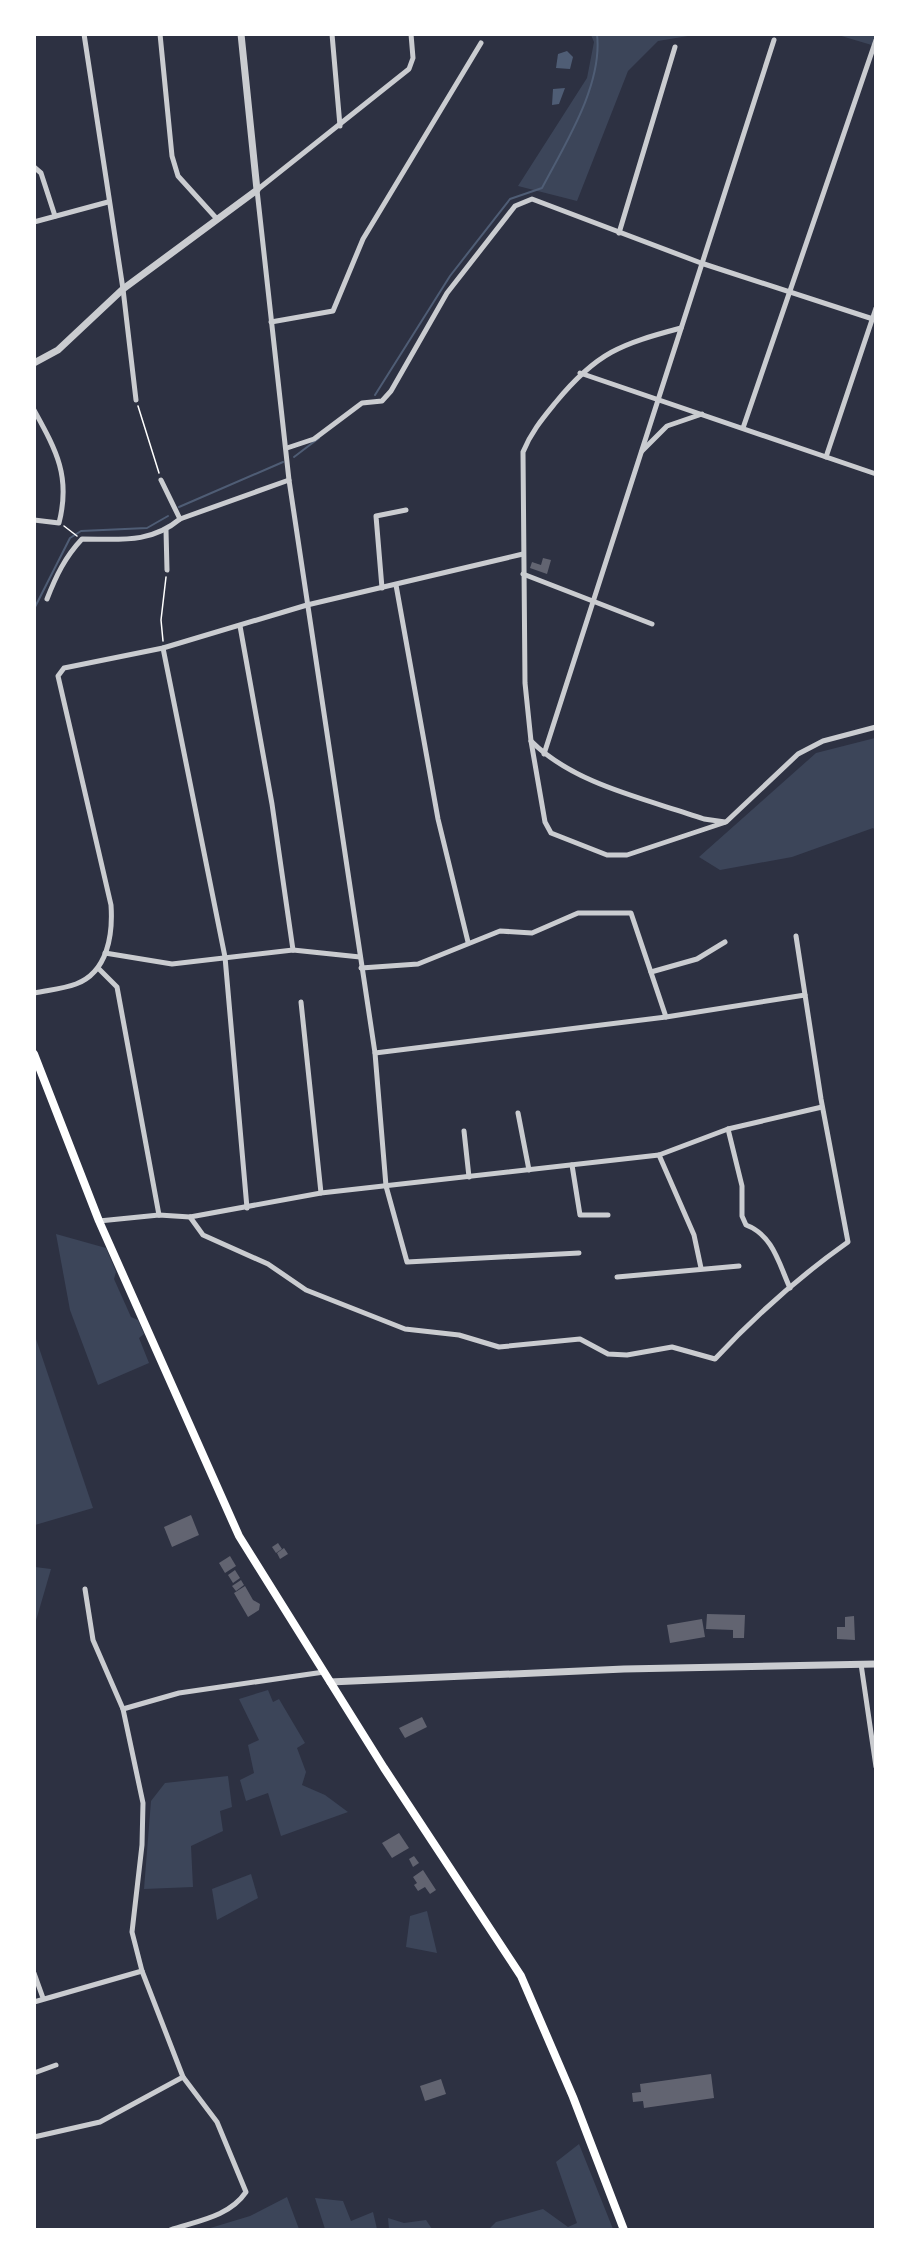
<svg xmlns="http://www.w3.org/2000/svg" width="910" height="2264" viewBox="0 0 910 2264" font-family="Mulish,sans-serif">
	<style>
		.green { fill: #3c4559 }
		.water { fill: #4f5d75 }
		.lines { fill: none; stroke-linecap: round; stroke-linejoin: round }
		.stream { stroke: #4f5d75; stroke-width: 2 }
		.building { fill: #626471 }
		.path { stroke: #fff; stroke-width: 1.5 }
		.minor { stroke: #caccd0; stroke-width: 5 }
		.tertiary { stroke: #caccd0; stroke-width: 7 }
		.secondary { stroke: #fff; stroke-width: 8 }
	</style>
	<rect width="100%" height="100%" fill="#2d3142"/>
	<g class="green">
		<path d="M591,35H694L658,41L628,71L577,201L518,186L587,78L594,42Z"/>
		<path d="M838,35H875V46Z"/>
		<path d="M875,738V830L873,828L792,857L720,870L699,857L816,753Z"/>
		<path d="M56,1234L106,1248L116,1272L114,1279L131,1317L138,1320L144,1334L139,1338L149,1363L98,1385L70,1310Z"/>
		<path d="M35,1336L93,1508L35,1525H34Z"/>
		<path d="M35,1567L51,1569L35,1624L34,1567Z"/>
		<path d="M268,1690L273,1702L279,1699L305,1743L297,1748L306,1772L302,1785L325,1795L348,1812L281,1836L268,1793L246,1801L240,1780L254,1773L248,1745L259,1740L239,1699Z"/>
		<path d="M228,1776L232,1807L220,1811L223,1831L191,1846L193,1887L144,1889L151,1801L165,1783Z"/>
		<path d="M251,1874L258,1898L217,1920L212,1889Z"/>
		<path d="M427,1911L437,1953L406,1947L410,1916Z"/>
		<path d="M579,2144L613,2229H489L496,2222L543,2209L568,2227L577,2223L556,2162Z"/>
		<path d="M287,2197L299,2229H207L250,2216Z"/>
		<path d="M315,2198L343,2201L351,2221L373,2212L377,2229H325Z"/>
		<path d="M388,2218L404,2223L426,2220L432,2229H389Z"/>
	</g>
	<g class="water">
		<path d="M567,51L573,57L570,69L556,68L558,54Z"/>
		<path d="M565,88L559,104L552,105L553,89Z"/>
	</g>
	<g class="lines">
		<g class="stream">
			<path d="M375,395L450,276L510,199L542,188C565,144 603,85 597,34"/>
			<path d="M294,457L319,438"/>
			<path d="M179,507L283,462"/>
			<path d="M34,609L70,538L81,531L147,528L168,516"/>
		</g>
	</g>
	<g class="building">
		<path d="M543,558L551,560L547,574L530,568L532,562L541,565Z"/>
		<path d="M191,1515L199,1535L172,1547L164,1527Z"/>
		<path d="M278,1543L282,1549L276,1553L272,1547Z"/>
		<path d="M284,1548L288,1554L280,1559L277,1553Z"/>
		<path d="M230,1556L236,1566L225,1573L219,1563Z"/>
		<path d="M235,1570L240,1578L233,1583L228,1575Z"/>
		<path d="M241,1580L244,1585L236,1591L232,1586Z"/>
		<path d="M245,1586L253,1600L260,1604L259,1610L248,1617L234,1593Z"/>
		<path d="M707,1614L745,1615L744,1638H733V1630L706,1629Z"/>
		<path d="M854,1616L855,1640L837,1639V1627H845V1617Z"/>
		<path d="M702,1619L705,1637L670,1643L667,1625Z"/>
		<path d="M422,1717L427,1727L405,1738L399,1728Z"/>
		<path d="M399,1833L409,1848L392,1858L382,1843Z"/>
		<path d="M414,1856L419,1863L413,1867L409,1859Z"/>
		<path d="M423,1870L436,1890L430,1894L425,1887L418,1891L414,1885L417,1883L413,1877Z"/>
		<path d="M711,2074L714,2098L644,2108L643,2101L633,2102L632,2093L641,2092L640,2084Z"/>
		<path d="M441,2079L446,2094L425,2101L420,2086Z"/>
	</g>
	<g class="lines">
		<g class="path">
			<path d="M138,406L159,473"/>
			<path d="M64,526L77,536"/>
			<path d="M163,641L161,620L166,577"/>
		</g>
		<g class="minor">
			<path d="M84,34L123,289L136,400"/>
			<path d="M160,34L172,156L178,176L217,219"/>
			<path d="M332,34L340,126"/>
			<path d="M411,34L413,58L409,69L257,190L289,480L375,1053L386,1186L407,1262L579,1253"/>
			<path d="M34,167L41,173L55,216"/>
			<path d="M34,222L108,202"/>
			<path d="M619,233L675,47"/>
			<path d="M271,322L333,311L363,239L481,43"/>
			<path d="M681,328C621,344 597,352 556,402C543,418 531,432 523,452L525,683L531,741L545,822L551,833L607,855H627L726,822L798,754L823,741L876,727"/>
			<path d="M580,373L876,474"/>
			<path d="M34,410C56,450 71,476 59,523L34,520"/>
			<path d="M743,428L876,40"/>
			<path d="M287,448L314,439L362,403L382,401L391,391L447,293L515,206L532,199L701,263L876,320"/>
			<path d="M642,451L667,426L702,414"/>
			<path d="M826,457L876,308"/>
			<path d="M161,480L180,519"/>
			<path d="M166,530L167,570"/>
			<path d="M523,574L652,624"/>
			<path d="M396,585L438,819L468,942"/>
			<path d="M382,588L376,516L406,510"/>
			<path d="M47,599C56,576 65,557 82,539C119,539 150,544 180,519L289,480"/>
			<path d="M240,626L272,804L293,950"/>
			<path d="M163,648L225,957L247,1208"/>
			<path d="M531,741C575,785 647,799 704,819L725,822"/>
			<path d="M544,754L774,40"/>
			<path d="M105,953L172,964L293,950L360,957"/>
			<path d="M98,968L117,987L159,1215"/>
			<path d="M361,968L418,964L500,931L532,933L578,913H631L666,1017"/>
			<path d="M651,972L697,959L725,942"/>
			<path d="M34,993C48,990 63,989 76,984C108,972 113,934 111,905L58,676L64,668L163,648L307,605L523,554"/>
			<path d="M301,1002L321,1193"/>
			<path d="M375,1053L666,1017L805,995"/>
			<path d="M518,1113L529,1170"/>
			<path d="M728,1129L742,1186V1216L746,1225C773,1235 779,1264 790,1288"/>
			<path d="M464,1131L469,1177"/>
			<path d="M659,1155L694,1235L701,1268"/>
			<path d="M572,1165L580,1215H608"/>
			<path d="M190,1217L203,1235L268,1264L306,1290L405,1329L459,1335L499,1347L580,1339L608,1354L627,1355L672,1347L715,1359C755,1316 800,1276 848,1242L821,1099L796,936"/>
			<path d="M99,1221L159,1215L190,1217L321,1193L659,1155L728,1129L822,1107"/>
			<path d="M617,1277L739,1266"/>
			<path d="M85,1589L93,1640L123,1709L143,1803L142,1845L132,1932L142,1971L183,2077L217,2122L246,2192C229,2217 197,2221 170,2230"/>
			<path d="M861,1664L876,1767"/>
			<path d="M123,1709L179,1693L324,1672"/>
			<path d="M34,1973L43,1998"/>
			<path d="M34,2002L142,1971"/>
			<path d="M34,2073L56,2065"/>
			<path d="M34,2137L100,2122L183,2077"/>
		</g>
		<g class="tertiary">
			<path d="M34,363L58,350L123,289L257,190L241,34"/>
			<path d="M330,1682L624,1669L876,1664"/>
		</g>
		<path class="secondary" d="M34,1054L99,1221L239,1536L384,1768L521,1976L573,2097L624,2230"/>
	</g>
	<rect width="910" height="2264" fill="none" stroke="#ffffff" stroke-width="72"/>
</svg>
